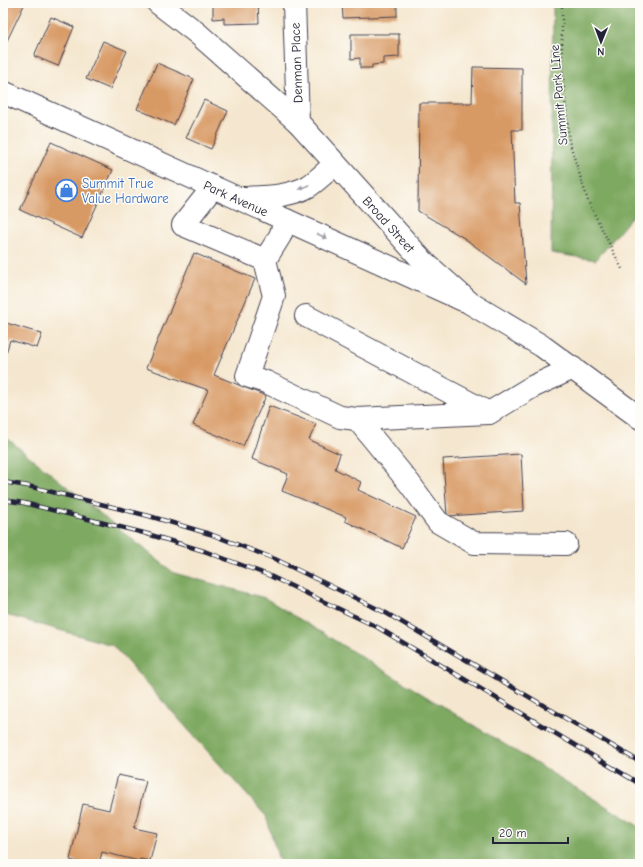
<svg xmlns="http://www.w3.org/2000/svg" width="643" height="867" viewBox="0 0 643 867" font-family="'Comic Neue',sans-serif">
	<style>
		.forest { fill: #7ea961; stroke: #50664e }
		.building { fill: #d89a65 }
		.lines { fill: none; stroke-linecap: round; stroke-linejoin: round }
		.minor-casing { stroke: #424051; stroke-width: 24 }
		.major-casing { stroke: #424051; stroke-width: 24 }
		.path { stroke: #424051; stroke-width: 2.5; stroke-dasharray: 1 3; stroke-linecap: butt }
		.minor { stroke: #fff; stroke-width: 22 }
		.major { stroke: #fff; stroke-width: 22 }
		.rail-casing { stroke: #22223b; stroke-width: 4.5 }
		.rail { stroke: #fdfcf7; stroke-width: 3; stroke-dasharray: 9; stroke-linecap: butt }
		.oneway { fill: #9c9ca7 }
		.labels { text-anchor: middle; stroke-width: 3; stroke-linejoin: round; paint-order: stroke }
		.street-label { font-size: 13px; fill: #22223b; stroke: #fdfcf7 }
		.shop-label { font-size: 13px; fill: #366cbe; stroke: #fdfcf7; text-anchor: start }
	</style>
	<rect width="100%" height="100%" fill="#fdfcf7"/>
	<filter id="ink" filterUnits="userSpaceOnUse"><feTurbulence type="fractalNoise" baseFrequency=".025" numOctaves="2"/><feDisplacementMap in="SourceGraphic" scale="8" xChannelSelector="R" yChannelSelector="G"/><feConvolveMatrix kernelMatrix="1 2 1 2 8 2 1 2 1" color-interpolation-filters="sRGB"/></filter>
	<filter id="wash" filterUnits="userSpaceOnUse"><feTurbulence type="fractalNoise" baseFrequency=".012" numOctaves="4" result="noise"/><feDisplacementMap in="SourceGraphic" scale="16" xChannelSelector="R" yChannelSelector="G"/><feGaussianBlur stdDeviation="0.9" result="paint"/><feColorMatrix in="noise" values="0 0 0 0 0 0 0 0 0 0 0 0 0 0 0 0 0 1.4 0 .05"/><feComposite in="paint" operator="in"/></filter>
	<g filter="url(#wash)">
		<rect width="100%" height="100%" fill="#f5e7cf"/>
		<g class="forest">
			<path d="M553,3H640V207L596,260L551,253Z"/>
			<path d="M3,435L174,573L265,598L640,827V864H280L266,816L112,645L3,614Z"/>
		</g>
		<g id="blocks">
			<g class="building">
				<path d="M4,3H25L3,49V5Z"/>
				<path d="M213,3H258L259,23L224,24V18L213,19Z"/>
				<path d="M342,3H397V16L343,18Z"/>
				<path d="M51,17L74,27L58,66L34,56Z"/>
				<path d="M351,34H399V57L383,58V64L372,65V68H360V58L351,59Z"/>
				<path d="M103,41L127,51L110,89L86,79Z"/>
				<path d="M157,63L194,79L174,125L137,109Z"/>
				<path d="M473,67L522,68V130H512L515,203H520L526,284L464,238L418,211L419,103H472Z"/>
				<path d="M204,100L228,111L211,149L186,138Z"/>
				<path d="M51,142L113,170L82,238L20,210Z"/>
				<path d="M194,253L255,279L214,375L266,396L243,446L193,425L208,390L146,368Z"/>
				<path d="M3,322L42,334L37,348L10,340L6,353L3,352Z"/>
				<path d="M269,406L316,424L309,440L340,454L335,469L361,482L358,490L416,517L402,548L345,521L346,517L282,491L288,474L252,459Z"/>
				<path d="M521,454L524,511L447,516L443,459Z"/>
				<path d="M118,775L146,781L134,828L157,833L150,861L140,859L139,861L102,852L99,864H86L70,860L83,804L109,810Z"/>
			</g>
		</g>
	</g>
	<g filter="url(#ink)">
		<use href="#blocks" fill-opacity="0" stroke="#424051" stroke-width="1"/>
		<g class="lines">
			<defs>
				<g id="minor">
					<path d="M294,3L298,122"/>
					<path d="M3,92L463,300"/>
					<path d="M213,187L183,225L265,260L280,236L286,220"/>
					<path d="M242,198C263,197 290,197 309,186C318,180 327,171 335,164"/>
					<path d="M265,260L274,296L247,376L266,382L340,417L357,419L489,413"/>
					<path d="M306,316L489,413L532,387L573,368"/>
					<path d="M357,419L410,484L438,522L474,543L566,544"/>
				</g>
				<path id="major" d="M158,3L197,33L298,122L423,261L470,303L542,346L640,418"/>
			</defs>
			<use href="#minor" class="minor-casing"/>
			<use href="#major" class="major-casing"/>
			<path class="path" d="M562,3V65L569,141L588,201L623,271"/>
			<use href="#minor" class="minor"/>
			<use href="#major" class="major"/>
			<defs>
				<g id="rail">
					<path d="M3,482L28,486L149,516L210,534L275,559L386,613L640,762"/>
					<path d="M3,500L24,503L144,533L204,551L268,575L377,627L640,784"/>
				</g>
			</defs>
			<use href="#rail" class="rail-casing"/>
			<use href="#rail" class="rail"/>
		</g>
		<defs><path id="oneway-solid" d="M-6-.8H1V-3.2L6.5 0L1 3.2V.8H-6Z"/></defs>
		<g class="oneway">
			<use href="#oneway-solid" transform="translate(304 187) rotate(157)"/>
			<use href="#oneway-solid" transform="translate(322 236) rotate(24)"/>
		</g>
	</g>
	<defs>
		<symbol id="shop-ring" viewBox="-11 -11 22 22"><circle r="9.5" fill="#fdfcf7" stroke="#3f7fe0" stroke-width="1.5"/><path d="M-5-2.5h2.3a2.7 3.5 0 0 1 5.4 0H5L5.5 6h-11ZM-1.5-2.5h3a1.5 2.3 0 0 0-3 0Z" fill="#3f7fe0"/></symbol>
	</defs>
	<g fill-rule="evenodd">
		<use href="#shop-ring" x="54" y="178" width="25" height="25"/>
	</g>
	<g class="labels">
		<g class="street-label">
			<text transform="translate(296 63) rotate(-92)" y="5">Denman Place</text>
			<text transform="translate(558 95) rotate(-95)" y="5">Summit Park LIne</text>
			<text transform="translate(236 198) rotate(24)" y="5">Park Avenue</text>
			<text transform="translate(389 224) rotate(48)" y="5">Broad Street</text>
		</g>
		<g class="shop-label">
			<text x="82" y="188">Summit True<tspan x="82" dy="15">Value Hardware</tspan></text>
		</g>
	</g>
	<rect width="643" height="867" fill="none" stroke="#fdfcf7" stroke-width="16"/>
	<g transform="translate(601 42) rotate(181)" stroke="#fdfcf7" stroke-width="3" paint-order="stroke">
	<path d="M0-3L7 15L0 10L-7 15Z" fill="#22223b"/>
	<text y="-6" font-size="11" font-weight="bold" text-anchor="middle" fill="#22223b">N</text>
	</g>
	<path d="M493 837v6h75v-6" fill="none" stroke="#22223b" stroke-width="2"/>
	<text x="499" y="837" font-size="12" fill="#22223b" stroke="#fdfcf7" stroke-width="3" paint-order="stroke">20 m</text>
</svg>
